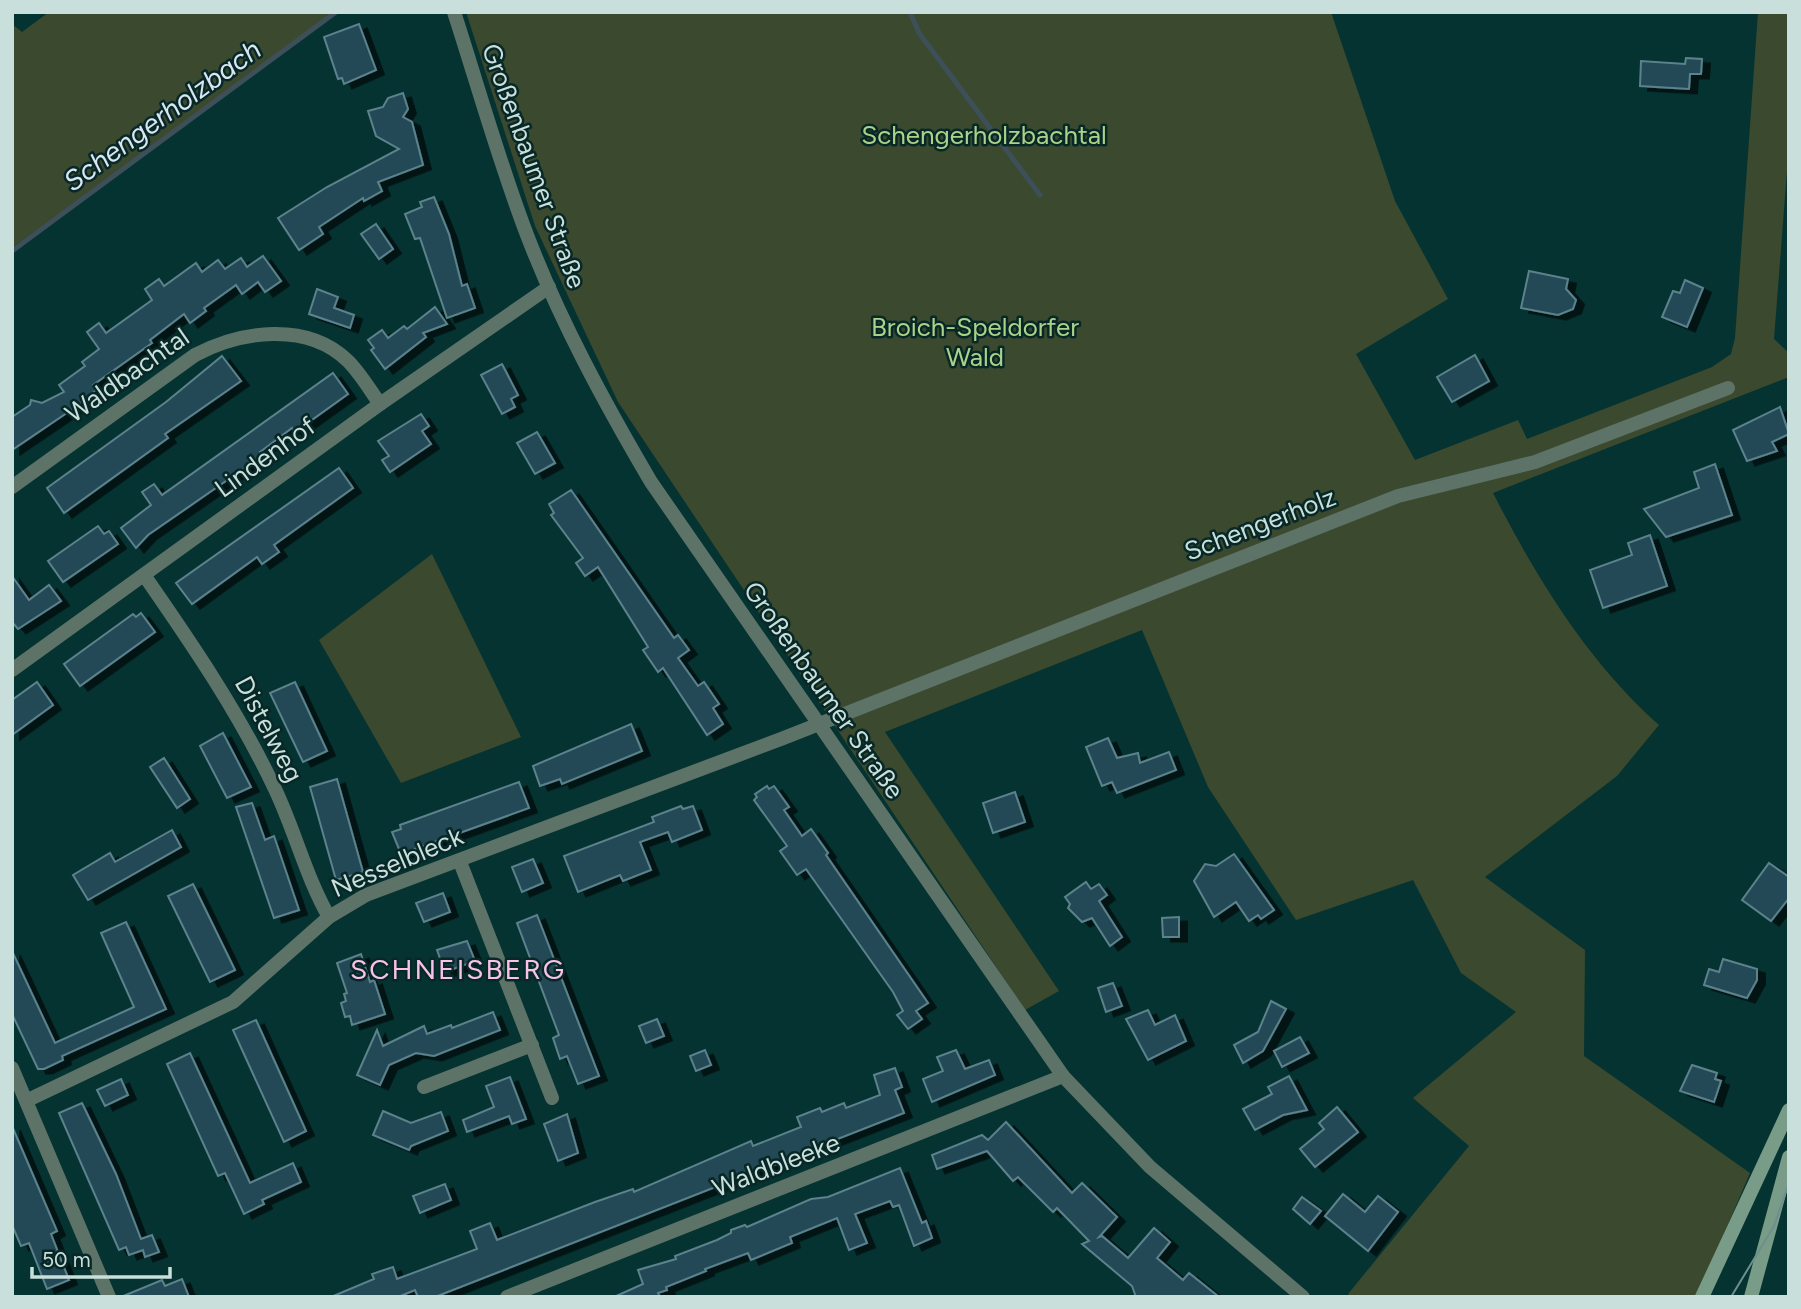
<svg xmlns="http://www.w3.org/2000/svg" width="1801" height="1309" viewBox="0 0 1801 1309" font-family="Figtree,sans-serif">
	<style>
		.green { fill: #3b492f }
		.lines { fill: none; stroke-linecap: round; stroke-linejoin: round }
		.stream { stroke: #3d505a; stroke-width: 5 }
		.building { fill: #234954; stroke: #5b828d; stroke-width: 2; filter: url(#shadow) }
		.minor { stroke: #5d7367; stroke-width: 14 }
		.tertiary { stroke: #5d7367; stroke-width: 14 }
		.secondary { stroke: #789c88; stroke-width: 14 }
		.tram { stroke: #6e8f8d; stroke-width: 2 }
		.labels { text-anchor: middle; stroke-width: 5; stroke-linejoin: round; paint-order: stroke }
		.park-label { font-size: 26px; fill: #acd28a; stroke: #072826 }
		.street-label { font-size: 26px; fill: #c9dfdc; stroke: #072826 }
		.water-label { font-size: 28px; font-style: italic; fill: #dae6f2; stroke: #072826 }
		.neighbourhood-label { font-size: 28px; letter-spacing: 2px; fill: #f8c2ea; stroke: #072826 }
	</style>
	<defs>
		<filter id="shadow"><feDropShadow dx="8" dy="4.5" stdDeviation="0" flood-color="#0009"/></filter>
	</defs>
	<rect width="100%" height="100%" fill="#053331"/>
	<g class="green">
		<path d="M49,12H335L12,248V24L22,32Z"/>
		<path d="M466,12H1331L1395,201L1448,299L1356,354L1415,460L1518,420L1527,439L1712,367L1731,354L1735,338L1758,12H1789V145L1774,339L1789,353V377L1493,493C1536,577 1588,662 1659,725L1617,776L1485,877L1585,950L1584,1056L1750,1173L1697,1297H1352L1348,1294L1469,1146L1413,1098L1516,1012L1461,973L1413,880L1296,920L1208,787L1142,630L885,732L1059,991L1025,1010L618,402L535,226Z"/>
		<path d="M432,554L521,737L401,783L319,640Z"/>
	</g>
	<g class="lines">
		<g class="stream">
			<path d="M910,12L919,33L1040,195"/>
			<path d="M12,251L336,12"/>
		</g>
	</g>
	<g class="building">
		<path d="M359,24L376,70L344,84L342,78L338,79L324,37Z"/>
		<path d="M1686,58L1702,59L1701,74H1690L1689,89L1640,86L1641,61L1685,64Z"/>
		<path d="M403,93L408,109L403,117L412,122L423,165L378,182L382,191L364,201L363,198L319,227L323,234L299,250L278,218L327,187L399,149L376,136L368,111L383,107L388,98Z"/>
		<path d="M434,197L449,234L462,286L467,284L475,308L447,318L420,238L415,239L405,214L422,207L420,202Z"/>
		<path d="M376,224L393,249L379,259L361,234Z"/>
		<path d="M263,256L281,281L265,292L258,282L242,294L236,285L204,308L206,311L190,323L184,314L150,340L152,343L93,385L96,390L77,406L12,450V417L30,405L31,400L42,403L64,392L59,385L85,366L82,362L99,349L87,332L99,323L106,333L152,300L145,289L159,279L164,286L196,263L202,272L218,260L225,269L241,258L247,267Z"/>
		<path d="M1529,271L1568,279L1566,289L1576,300L1573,309L1558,315L1521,308Z"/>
		<path d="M1685,280L1703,288L1687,327L1662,317L1673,291L1680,293Z"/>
		<path d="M317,289L338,297L334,308L354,315L350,328L309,314Z"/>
		<path d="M435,307L447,324L423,333L426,337L385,369L371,350L374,348L368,340L382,330L388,338L404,326L407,329Z"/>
		<path d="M1475,355L1489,381L1452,402L1437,377Z"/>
		<path d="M222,356L241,381L165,434L168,438L64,513L47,488L166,402Z"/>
		<path d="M502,364L518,395L511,399L515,407L502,414L481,375Z"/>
		<path d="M333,373L348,394L295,432L292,428L260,452L262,456L148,535L136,548L121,528L151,505L142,492L154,484L162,495Z"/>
		<path d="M1780,407L1789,434L1772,442L1777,451L1747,461L1733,430Z"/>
		<path d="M421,414L429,426L422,431L431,444L390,472L382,460L389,456L378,441Z"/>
		<path d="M537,432L555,463L535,474L517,443Z"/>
		<path d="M1715,464L1732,515L1666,537L1644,509L1699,488L1694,472Z"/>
		<path d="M339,468L353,488L274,545L279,552L262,564L257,557L192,604L176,583Z"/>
		<path d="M571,490L674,638L678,635L689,650L678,658L698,686L704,682L719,704L713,708L723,724L707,735L663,668L658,672L643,650L648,647L598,567L585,576L576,563L583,558L551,515L554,513L549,504Z"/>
		<path d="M98,526L104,534L109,531L118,544L63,582L48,561Z"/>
		<path d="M1650,535L1667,586L1603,608L1590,570L1632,555L1628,543Z"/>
		<path d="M12,576L29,600L49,585L61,601L18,629L12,622Z"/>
		<path d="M141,613L155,632L80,686L64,664L133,614L136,617Z"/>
		<path d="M37,682L53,705L12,735V700Z"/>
		<path d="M295,682L327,751L303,762L270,693Z"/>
		<path d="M631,724L642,751L562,784L560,779L540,786L533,766Z"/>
		<path d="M223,733L251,787L227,798L200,746Z"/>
		<path d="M1108,738L1117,758L1138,753L1140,763L1169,752L1176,770L1117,793L1112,782L1102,786L1086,747Z"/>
		<path d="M164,758L190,799L177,808L150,767Z"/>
		<path d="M337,779L363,872L336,880L310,787Z"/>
		<path d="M519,782L529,808L401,854L392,832L401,829L400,825Z"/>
		<path d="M767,786L769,789L774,786L789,807L784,810L802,836L811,829L828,853L826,855L928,1003L916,1011L922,1019L908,1029L897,1015L903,1011L893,992L806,869L797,875L780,851L787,846L754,800L757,797L755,794Z"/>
		<path d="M1015,792L1025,822L993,833L983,803Z"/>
		<path d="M252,803L265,840L274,836L299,910L274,918L236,807Z"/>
		<path d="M681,806L683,809L693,806L702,830L672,842L668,832L640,842L651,870L623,881L620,875L578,892L564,856L654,822L652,817Z"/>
		<path d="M172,830L181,847L88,900L73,875L110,853L115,862Z"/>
		<path d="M1234,854L1274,910L1261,919L1258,915L1249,921L1236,902L1214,917L1194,881L1205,864L1216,866Z"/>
		<path d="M533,859L543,883L522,892L512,867Z"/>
		<path d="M1769,863L1789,877V898L1771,921L1742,900Z"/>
		<path d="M1086,882L1091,889L1099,884L1107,895L1099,901L1122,937L1110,946L1092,918L1082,922L1068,908L1070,904L1065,897Z"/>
		<path d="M193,884L235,970L210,982L168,896Z"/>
		<path d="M443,893L450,912L424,922L416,903Z"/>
		<path d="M537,915L599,1076L578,1084L567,1056L560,1059L553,1038L559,1035L517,923Z"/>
		<path d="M1179,917V937H1163L1162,918Z"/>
		<path d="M126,922L166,1009L62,1056L63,1060L44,1069H38L12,1014V951L55,1043L134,1007L101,933Z"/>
		<path d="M467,941L475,961L445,972L437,950Z"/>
		<path d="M361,954L370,982L374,980L385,1014L352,1025L350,1016L345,1017L341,1003L346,1001L344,994L347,993L337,963Z"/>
		<path d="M1723,959L1757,969V980L1747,998L1704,985L1709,969L1719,972Z"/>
		<path d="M1113,983L1122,1006L1106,1012L1098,988Z"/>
		<path d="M1271,1001L1286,1009L1263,1051L1243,1063L1234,1045L1258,1032Z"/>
		<path d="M1148,1010L1155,1025L1175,1015L1186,1041L1148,1060L1126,1019Z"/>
		<path d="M493,1012L500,1030L434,1056L416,1053L389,1065L380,1085L357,1075L377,1030L383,1046L424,1026L427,1034L451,1025L452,1028Z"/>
		<path d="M657,1019L664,1036L646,1043L639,1026Z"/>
		<path d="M256,1020L306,1131L284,1142L233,1030Z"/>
		<path d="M1300,1037L1309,1053L1282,1067L1274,1051Z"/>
		<path d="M705,1050L711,1065L696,1071L690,1056Z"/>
		<path d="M956,1050L965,1069L989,1060L995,1075L932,1102L923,1079L943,1071L937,1057Z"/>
		<path d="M190,1053L250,1183L293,1163L301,1182L262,1200L264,1204L244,1214L225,1173L218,1176L167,1064Z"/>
		<path d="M1692,1065L1717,1073L1715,1079L1721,1081L1714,1102L1680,1091Z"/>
		<path d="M895,1068L902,1087L895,1090L904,1113L794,1156L788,1161L764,1168L435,1297H418L415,1290L398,1297H331L374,1279L372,1274L393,1267L397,1279L477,1249L470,1231L490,1223L497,1240L595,1202L633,1189L634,1192L751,1141L753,1146L801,1127L797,1117L820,1108L822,1112L844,1103L846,1108L880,1095L874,1075Z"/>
		<path d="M1289,1076L1307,1110L1283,1115L1255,1130L1243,1109L1272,1094L1268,1087Z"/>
		<path d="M510,1077L526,1119L512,1124L509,1116L467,1132L463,1120L494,1107L486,1086Z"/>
		<path d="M121,1079L128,1095L105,1106L97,1090Z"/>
		<path d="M82,1103L116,1174L141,1239L152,1235L159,1252L145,1257L143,1250L129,1255L126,1247L119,1250L59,1113Z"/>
		<path d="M1337,1107L1358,1132L1315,1167L1300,1149L1324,1129L1319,1123Z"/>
		<path d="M383,1111L411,1123L441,1112L448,1131L411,1146L409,1150L373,1135Z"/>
		<path d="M567,1114L578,1153L558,1161L544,1124Z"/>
		<path d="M1006,1122L1072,1193L1082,1183L1117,1217L1099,1237L1102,1236L1128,1258L1154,1228L1170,1242L1157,1258L1183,1280L1189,1273L1219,1297H1136L1132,1286L1082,1244L1089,1241L1057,1208L1053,1212L1018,1177L1013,1181L987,1151L937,1169L932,1155L982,1135L988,1140Z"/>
		<path d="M12,1126L57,1231L51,1234L69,1280L47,1289L29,1243L21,1246L12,1225Z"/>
		<path d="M900,1168L922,1223L926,1221L932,1238L914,1246L899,1205L893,1207L890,1201L855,1214L867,1243L849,1250L837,1218L790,1237L792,1243L751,1260L748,1253L705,1269L706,1271L666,1287L667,1290L658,1293L660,1297H614L643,1284L638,1270L676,1259L675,1256L717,1240L731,1233V1230L745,1225L747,1227L811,1199L828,1197Z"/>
		<path d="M445,1184L451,1200L420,1213L413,1196Z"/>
		<path d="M1343,1194L1365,1212L1378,1196L1398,1212L1368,1251L1325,1216Z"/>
		<path d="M1302,1197L1321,1211L1310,1224L1293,1209Z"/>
		<path d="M182,1279L189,1297H121L162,1280L165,1286Z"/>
	</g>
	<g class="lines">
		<g class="minor">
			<path d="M12,487L195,355C240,331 307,321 348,361C360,373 370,390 380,404"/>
			<path d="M144,575C192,644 239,713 275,789C295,831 306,877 329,917"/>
			<path d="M12,670L380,404L549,287"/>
			<path d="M460,862L552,1098"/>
			<path d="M12,1068L109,1297"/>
			<path d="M424,1087L532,1045"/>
			<path d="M28,1100L233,1002L329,917L366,895L781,739L1398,496L1535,462L1728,388"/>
			<path d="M507,1297L1063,1076"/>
		</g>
		<path class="tertiary" d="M454,12C478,86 499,162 527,235C560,321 604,402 651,482L1063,1076L1150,1167L1303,1297"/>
		<g class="secondary">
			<path d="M1702,1297L1789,1110"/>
			<path d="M1751,1297L1789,1157"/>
		</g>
		<path class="tram" d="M1731,1297L1774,1226L1789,1183"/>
	</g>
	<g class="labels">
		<g class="park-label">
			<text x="984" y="144">Schengerholzbachtal</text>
			<text x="975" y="336">Broich-Speldorfer<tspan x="975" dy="30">Wald</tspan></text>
		</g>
		<g class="street-label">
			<text transform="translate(534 166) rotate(70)" y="9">Großenbaumer Straße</text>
			<text transform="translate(127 375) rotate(-35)" y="9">Waldbachtal</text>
			<text transform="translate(265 457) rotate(-36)" y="9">Lindenhof</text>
			<text transform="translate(1260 524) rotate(-21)" y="9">Schengerholz</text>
			<text transform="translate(824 690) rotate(55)" y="9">Großenbaumer Straße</text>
			<text transform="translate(269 729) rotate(62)" y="9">Distelweg</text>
			<text transform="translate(397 862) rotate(-23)" y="9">Nesselbleck</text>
			<text transform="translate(776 1165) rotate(-21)" y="9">Waldbleeke</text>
		</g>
		<g class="water-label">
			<text transform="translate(162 115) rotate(-36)" y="10">Schengerholzbach</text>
		</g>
		<g class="neighbourhood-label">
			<text x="458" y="979">SCHNEISBERG</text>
		</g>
	</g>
	<rect width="1801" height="1309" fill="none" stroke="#c9dfdc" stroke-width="28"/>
	<path d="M32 1267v10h138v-10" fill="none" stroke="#c9dfdc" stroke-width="3.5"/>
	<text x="42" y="1267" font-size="21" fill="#c9dfdc" stroke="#072826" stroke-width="5" paint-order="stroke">50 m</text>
</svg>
